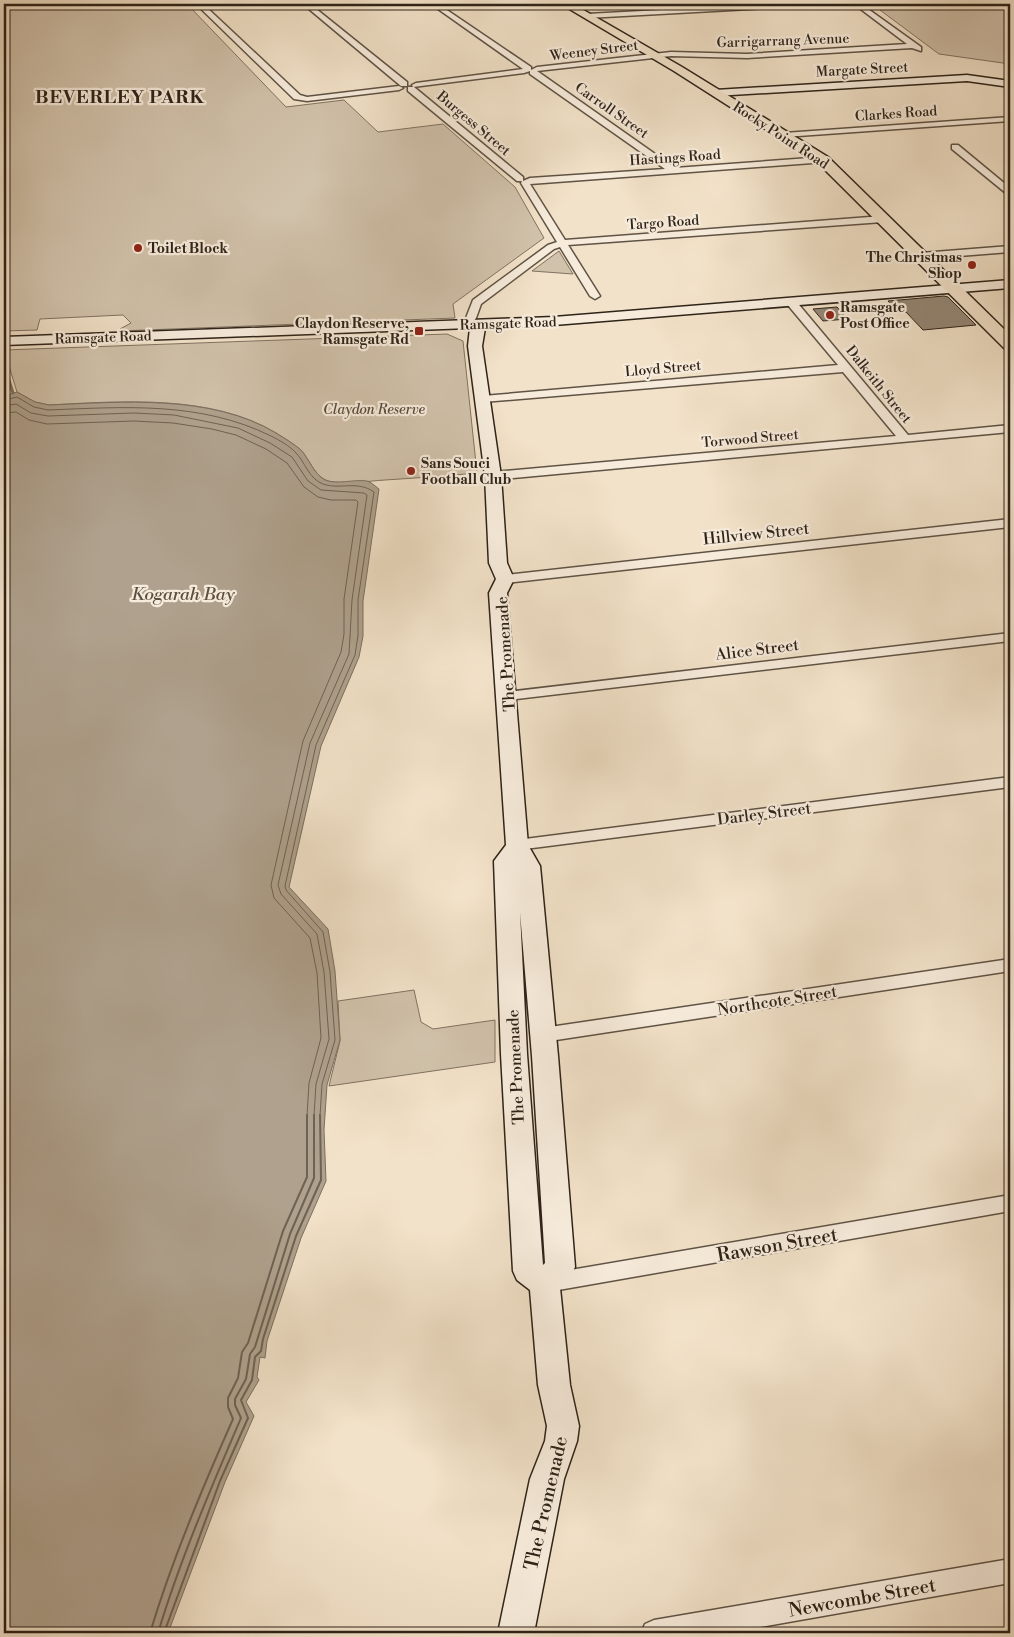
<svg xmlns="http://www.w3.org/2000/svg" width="1014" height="1637" viewBox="0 0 1014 1637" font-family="'Libre Bodoni',serif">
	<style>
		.green { fill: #d1c2ab; stroke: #807262 }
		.water { fill: #afa18d; stroke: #7b6f5f }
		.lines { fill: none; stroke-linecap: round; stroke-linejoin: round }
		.shore-far1 { stroke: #6e6253; stroke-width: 1 }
		.shore { stroke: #6e6253; stroke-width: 2 }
		.stream { stroke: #7b6f5f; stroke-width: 3 }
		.building { fill: #948675; stroke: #2e2319 }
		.street-casing { stroke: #5f5345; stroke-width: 3 }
		.secondary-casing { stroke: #2e2319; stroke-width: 3 }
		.primary-casing { stroke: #2e2319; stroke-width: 3 }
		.street { fill: #f7ecdc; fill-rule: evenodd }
		.secondary { fill: #f7ecdc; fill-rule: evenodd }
		.primary { fill: #f2e2c9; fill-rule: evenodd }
		.poi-dot { fill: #8f2418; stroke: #f7ecdc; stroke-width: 2 }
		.labels { text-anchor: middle; stroke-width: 4.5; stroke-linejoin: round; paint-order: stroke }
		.far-street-label { font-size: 14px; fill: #2e2319; stroke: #f7ecdc }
		.far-poi-label { font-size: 14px; font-weight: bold; fill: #2e2319; stroke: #f7ecdc; text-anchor: start }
		.far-park-label { font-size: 14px; font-style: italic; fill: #574b3e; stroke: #f7ecdc }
		.street-label { font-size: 16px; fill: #2e2319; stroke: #f7ecdc }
		.far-district-label { font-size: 18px; font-weight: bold; letter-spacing: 1px; fill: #2e2319; stroke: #f7ecdc }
		.water-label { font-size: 18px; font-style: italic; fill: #5b4f42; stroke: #f7ecdc }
		.near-street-label { font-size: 19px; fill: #2e2319; stroke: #f7ecdc }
	</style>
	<rect width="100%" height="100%" fill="#f2e2c9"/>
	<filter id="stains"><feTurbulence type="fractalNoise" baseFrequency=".004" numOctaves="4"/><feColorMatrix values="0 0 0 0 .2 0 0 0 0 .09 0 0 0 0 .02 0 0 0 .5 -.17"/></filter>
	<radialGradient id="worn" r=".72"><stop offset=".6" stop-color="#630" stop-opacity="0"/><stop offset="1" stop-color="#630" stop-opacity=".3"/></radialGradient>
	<g class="green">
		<path d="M4,4H187L286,107L344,100L378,132L443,124L515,187L544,238L453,304L455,318L120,331V329L131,323L123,315L40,319L37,330L4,331Z"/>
		<path d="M872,4H1010V64L939,54Z"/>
		<path d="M559,251L573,274L532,271Z"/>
		<path d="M447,334L463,341L477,473C446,476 416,478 385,480C368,481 346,485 328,481C315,477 310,460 301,450C294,444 284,438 276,433C212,394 121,401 49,405L35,402L17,392L4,350Z"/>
		<path d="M414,990L421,1022L433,1029L495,1020V1062L329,1086L340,1041L338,1001Z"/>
	</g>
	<path class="water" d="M17,392L35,402L49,405C121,402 211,394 276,433C284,438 294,444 301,450C309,459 314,474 325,480C337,485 354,479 367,481C371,482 375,486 379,489L363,601V636L359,657L321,746L289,887L328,929L335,971L340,1040L327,1085L324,1130L326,1181L301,1238L267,1341L265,1358L260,1357L257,1377L259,1380L246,1402L254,1416L225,1482L168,1633H4V396Z"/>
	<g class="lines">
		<g class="shore-far1">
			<path d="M4,400L17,397L34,407L48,410C124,407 200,401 271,436C279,440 290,446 296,453C305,462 309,479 323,484C340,490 357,480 374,492L358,600V635L355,655L316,745L285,886L286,890L323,932L330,972L335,1040L322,1084L320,1116"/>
			<path d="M4,406L16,404L31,413L48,416L134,413L174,415L238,428L270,443L292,457L308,481L321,490L364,493L367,495L352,600L349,654L310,743L278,885L281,894L317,934L324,972L329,1039L316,1084L314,1116"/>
			<path d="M4,413L16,412L29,420L47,424L134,421L173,423L212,429L236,435L266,449L287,463L304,487L318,497L331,500H356L358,502L344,599V634L341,652L303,741L271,885L274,898L310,938L317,973L321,1038L309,1083L307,1116"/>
		</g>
		<g class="shore">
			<path d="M150,1633C172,1560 202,1489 233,1419L228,1407V1398L238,1378L242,1352L248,1343L283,1231L307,1177V1115"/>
			<path d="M158,1633C180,1560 211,1488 241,1418L235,1405V1399L246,1379L250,1354L255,1347L290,1234L314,1178V1115"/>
			<path d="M164,1633L220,1481L248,1418L241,1400L252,1380L255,1357L261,1351L263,1339L296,1236L321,1180L320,1115"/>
		</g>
		<path class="stream" d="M4,364L13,393"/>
	</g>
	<g class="building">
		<path d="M944,296L948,297L976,325L923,330L906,312L899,313L888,301Z"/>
		<path d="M837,307L847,319L823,321L813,309Z"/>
	</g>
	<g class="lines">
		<defs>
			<g id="street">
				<path d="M196,4H203L300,95L307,97L399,86L403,88L399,90L307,101L294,99Z"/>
				<path d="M303,4H310L407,82V86H401Z"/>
				<path d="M431,4H438L531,67V70L537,67L671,52L747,54L907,44L854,4H861L921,47V51L912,48L747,58L671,56L537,71L675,168L823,157L826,158V162L530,184L565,240L883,216L888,219L883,222L568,245L600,296L595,299L590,296L560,247L554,249L481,304L476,318L470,327H462L461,325L466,318L473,300L548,245L557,242L521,183L522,181H517L408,91V87H414L523,177V181L530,178L665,169L530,74V71L524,73L413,87L412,85L416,83L523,69Z"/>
				<path d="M771,4H806L803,6L587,18L584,16L587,14Z"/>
				<path d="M1010,117V121L784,137L780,135L784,133Z"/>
				<path d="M952,145H958L1010,188V195L1007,194L952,149Z"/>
				<path d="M1010,246V252L921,259L916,256L921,253Z"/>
				<path d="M791,299L795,300L908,435L1010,425V432L493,480L487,476L493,472L896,436L843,372L483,402L477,399L483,396L838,365L787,304L786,302Z"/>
				<path d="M1010,519V527L505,583L498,579L505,575Z"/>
				<path d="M1010,633V641L507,700L502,699L500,696L502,693L507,692Z"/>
				<path d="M1010,777V787L517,850L511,849L509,845L511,841L517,840Z"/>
				<path d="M1010,959V971L543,1042L536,1040L534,1035L536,1030L543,1028Z"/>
				<path d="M1010,1195V1211L547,1292L539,1290L536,1283L539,1276L547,1274Z"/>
				<path d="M1010,1559V1583L726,1633H641L645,1624L654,1620Z"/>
			</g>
			<g id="secondary">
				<path d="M967,75L1010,81V87L967,81L715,96L710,93L715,90Z"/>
				<path d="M1010,280V288L554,325L485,328L482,346L501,476L507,563L514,579L507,593L528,845L540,866L558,1056L575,1267L571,1276L560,1288L570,1385L579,1426L577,1441L564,1479L534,1633H498L530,1479L545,1441L547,1426L538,1385L530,1290L517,1280L513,1271L501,1054L494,861L506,845L489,593L496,579L489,563L485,476L468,346L470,328L4,345V337L554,317ZM520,912L532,1056L545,1263L543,1265L527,1054Z"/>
			</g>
			<path id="primary" d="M561,4H573L682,67L828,157L1010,335V349L1004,348L818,163L674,71Z"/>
		</defs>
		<use href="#street" class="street-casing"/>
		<use href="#secondary" class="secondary-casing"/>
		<use href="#primary" class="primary-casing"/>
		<use href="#street" class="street"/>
		<use href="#secondary" class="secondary"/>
		<use href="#primary" class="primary"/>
	</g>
	<g class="poi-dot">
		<circle cx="138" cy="248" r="5"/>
		<circle cx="972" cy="265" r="5"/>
		<circle cx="830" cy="315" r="5"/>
		<rect x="414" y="326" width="10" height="10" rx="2.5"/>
		<circle cx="411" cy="471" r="5"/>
	</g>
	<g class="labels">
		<g class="far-street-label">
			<text transform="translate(783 40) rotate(-2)" y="5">Garrigarrang Avenue</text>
			<text transform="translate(594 50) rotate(-7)" y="5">Weeney Street</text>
			<text transform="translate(862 69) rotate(-3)" y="5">Margate Street</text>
			<text transform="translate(612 110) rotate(35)" y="5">Carroll Street</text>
			<text transform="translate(896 113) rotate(-4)" y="5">Clarkes Road</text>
			<text transform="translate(474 123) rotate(40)" y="5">Burgess Street</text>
			<text transform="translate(781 135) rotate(33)" y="5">Rocky Point Road</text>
			<text transform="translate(675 157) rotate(-4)" y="5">Hastings Road</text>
			<text transform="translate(663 222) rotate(-4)" y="5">Targo Road</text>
			<text transform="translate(508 323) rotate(-2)" y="5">Ramsgate Road</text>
			<text transform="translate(103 337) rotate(-2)" y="5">Ramsgate Road</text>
			<text transform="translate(663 368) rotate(-5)" y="5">Lloyd Street</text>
			<text transform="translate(879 384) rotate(51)" y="5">Dalkeith Street</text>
			<text transform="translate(750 438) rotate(-5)" y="5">Torwood Street</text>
		</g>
		<g class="far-poi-label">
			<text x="148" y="253">Toilet Block</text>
			<text x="962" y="262" text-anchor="end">The Christmas<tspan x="962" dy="16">Shop</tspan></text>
			<text x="840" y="312">Ramsgate<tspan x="840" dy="16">Post Office</tspan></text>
			<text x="409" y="328" text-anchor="end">Claydon Reserve,<tspan x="409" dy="16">Ramsgate Rd</tspan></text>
			<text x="421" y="468">Sans Souci<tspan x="421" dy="16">Football Club</tspan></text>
		</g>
		<g class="far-park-label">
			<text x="374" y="414">Claydon Reserve</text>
		</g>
		<g class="street-label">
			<text transform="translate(756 533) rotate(-6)" y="6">Hillview Street</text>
			<text transform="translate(757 649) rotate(-7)" y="6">Alice Street</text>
			<text transform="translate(505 654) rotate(-94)" y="6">The Promenade</text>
			<text transform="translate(764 813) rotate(-7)" y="6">Darley Street</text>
			<text transform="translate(777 1000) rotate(-9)" y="6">Northcote Street</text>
			<text transform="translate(515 1067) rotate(-93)" y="6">The Promenade</text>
		</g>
		<g class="far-district-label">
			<text x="120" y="103">BEVERLEY PARK</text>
		</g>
		<g class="water-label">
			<text x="183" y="600">Kogarah Bay</text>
		</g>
		<g class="near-street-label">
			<text transform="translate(777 1244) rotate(-10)" y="7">Rawson Street</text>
			<text transform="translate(545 1503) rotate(-77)" y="7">The Promenade</text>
			<text transform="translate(862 1597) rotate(-10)" y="7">Newcombe Street</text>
		</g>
	</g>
	<rect width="1014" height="1637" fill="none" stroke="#f2e2c9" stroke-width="20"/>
	<rect x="5" y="5" width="1004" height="1627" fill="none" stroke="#2e2319" stroke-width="2.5"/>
	<rect x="10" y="10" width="994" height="1617" fill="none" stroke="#2e2319"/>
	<rect width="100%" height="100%" filter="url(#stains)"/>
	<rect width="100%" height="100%" fill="url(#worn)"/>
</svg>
